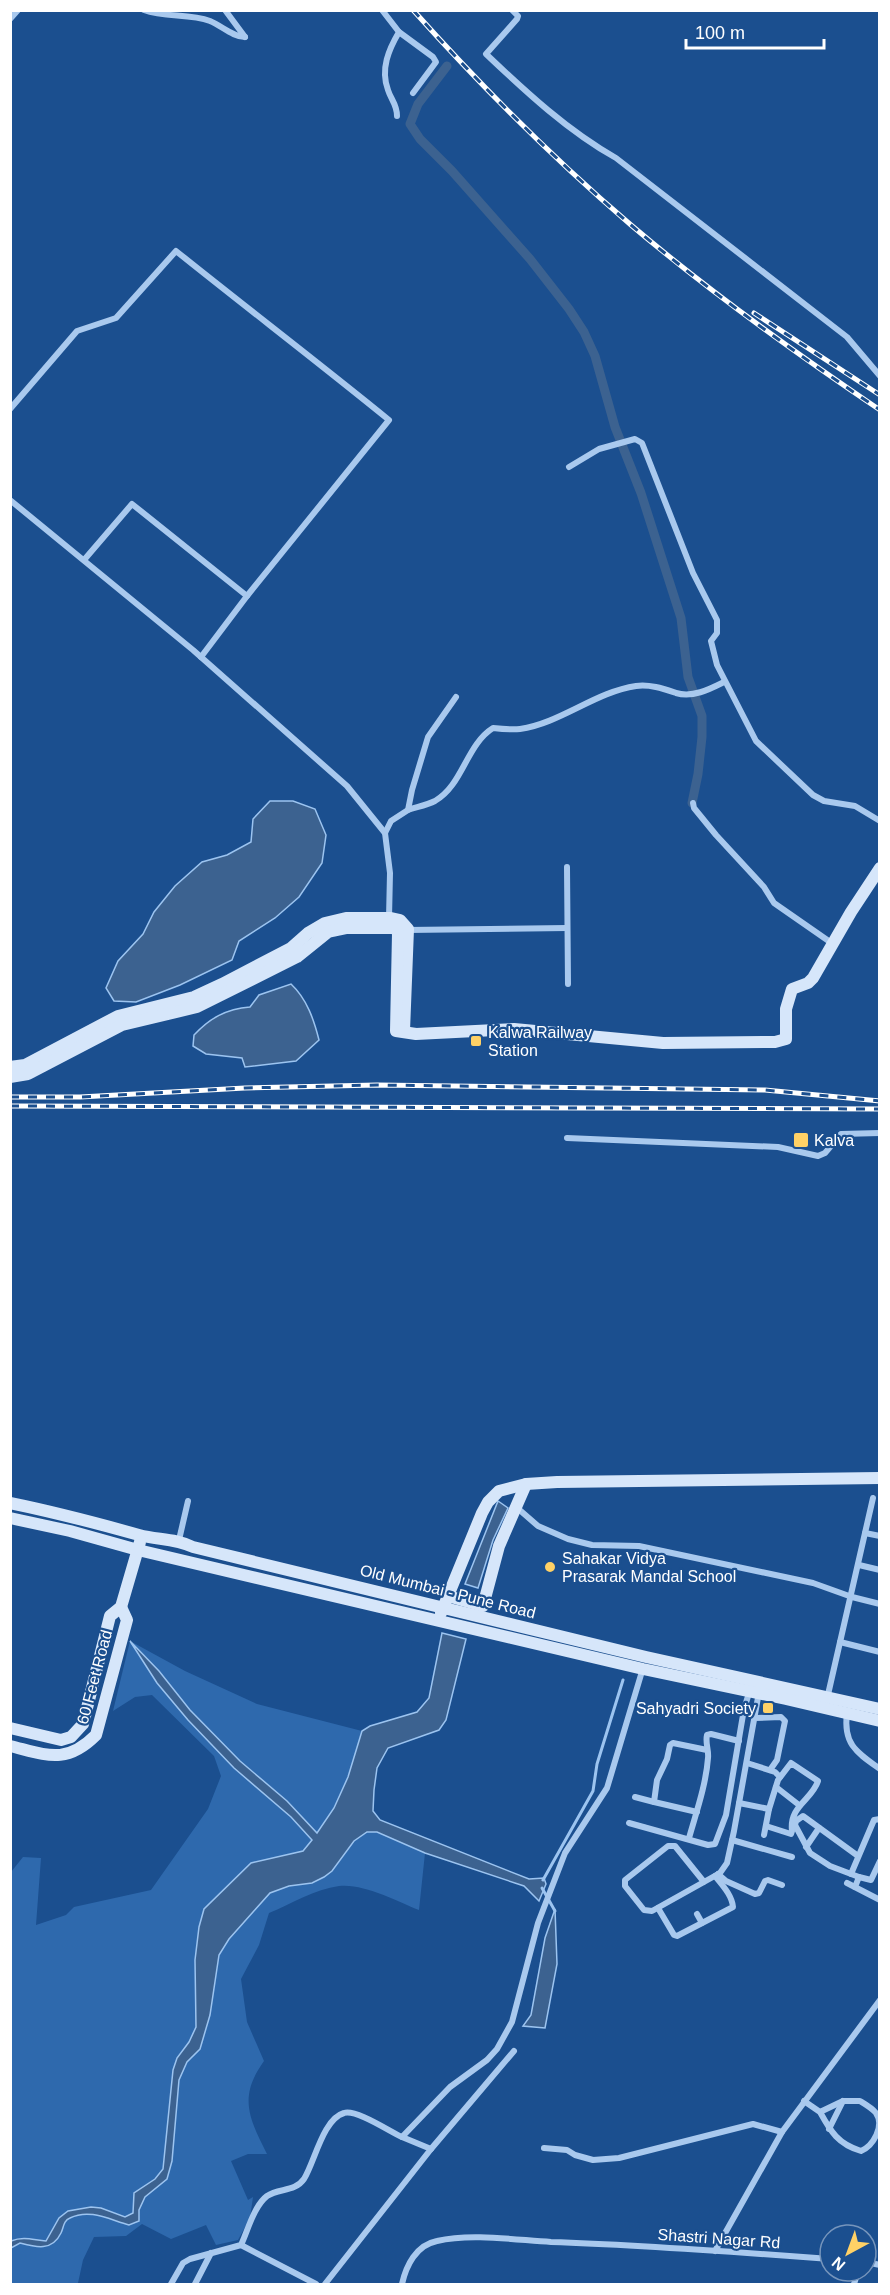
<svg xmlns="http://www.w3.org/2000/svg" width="890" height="2295" viewBox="0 0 890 2295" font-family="Arial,sans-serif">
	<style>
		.green { fill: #2e69ad }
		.water { fill: #3c6290; stroke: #9cc4f0; stroke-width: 1.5 }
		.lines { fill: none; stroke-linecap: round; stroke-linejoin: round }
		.stream { stroke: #9cc4f0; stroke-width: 3 }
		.canal { stroke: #3c6290; stroke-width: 9 }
		.street { stroke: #a9c9ee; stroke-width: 6 }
		.secondary { stroke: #d6e6fa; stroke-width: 12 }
		.rail-casing { stroke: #fff; stroke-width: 5 }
		.rail { stroke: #1b4f8f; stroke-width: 3; stroke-dasharray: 9; stroke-linecap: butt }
		.poi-dot { fill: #ffd166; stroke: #1b4f8f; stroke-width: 2 }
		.labels { text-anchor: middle; stroke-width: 4.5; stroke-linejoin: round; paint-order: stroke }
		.poi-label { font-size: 16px; fill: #fff; stroke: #1b4f8f; text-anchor: start }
		.street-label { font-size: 16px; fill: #fff; stroke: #1b4f8f }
	</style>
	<rect width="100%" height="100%" fill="#1b4f8f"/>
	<path class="green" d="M130,1641L185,1671L257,1704L362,1731L348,1777L374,1790L373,1811L380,1820L377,1832L425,1853L419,1910C397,1901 363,1883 339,1886C315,1889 291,1904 269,1913L259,1945L241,1979L247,2022L264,2061C238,2097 249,2118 267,2154H248L231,2161L248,2200L253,2197L250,2218L238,2240L216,2245L206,2225L171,2239L142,2224L126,2236L94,2237L83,2260L78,2283L11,2284V1872L23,1857L41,1858L36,1925L66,1915L74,1907L151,1890L208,1809L221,1776L214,1756L152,1695L135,1697L113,1711Z"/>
	<g class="water">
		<path d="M270,801H293L315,809L326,835L322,863L299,897L275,918L239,941L232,960L180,985L136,1002L114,1001L106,988L118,961L143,934L154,912L175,886L202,862L227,855L251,842L253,819Z"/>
		<path d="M291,984C307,999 314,1020 319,1040L296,1061L245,1067L242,1058L206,1054L193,1046L194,1035C210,1018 226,1009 250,1007L259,995Z"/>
		<path d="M498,1501L508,1508L493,1540L478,1588L465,1584Z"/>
		<path d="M442,1633L466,1639L446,1720L439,1730L388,1748L377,1768L374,1790L373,1811L380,1820L529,1879L544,1878L546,1884L539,1901L524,1886L425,1853L377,1832H367L354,1841L332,1871L324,1877L312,1883L289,1886L270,1893L229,1939L219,1955L210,2015L200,2049L187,2062L179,2080L172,2161L167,2179L145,2197L139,2210V2221L129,2225C110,2220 90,2208 70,2218C63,2221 64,2227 61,2233C52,2252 35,2247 20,2243L11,2248V2241C24,2236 33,2240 46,2241L59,2218L68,2211L91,2207L101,2208L125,2217L133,2213L134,2193L155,2179L163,2169L173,2070L177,2058L189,2042L196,2027L195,1960L199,1927L204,1909L251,1863L303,1851L312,1840L291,1817L234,1768L188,1720L157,1683L130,1641L159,1671L190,1710L240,1761L287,1801L317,1833L334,1808L348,1777L362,1731L370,1726L417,1712L429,1698Z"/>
		<path d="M555,1909L557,1964L545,2028L523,2026L531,2015L545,1938Z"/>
	</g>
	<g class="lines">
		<g class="stream">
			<path d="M543,1880L593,1791L597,1764L623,1680"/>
			<path d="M542,1888L555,1911"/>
		</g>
		<path class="canal" d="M447,66L418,104L410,124L420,139L452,171L530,259L569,309L584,332L595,356L615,427L641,493L681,618L688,677L702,716V737L698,774L692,803"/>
		<g class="street">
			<path d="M144,10C165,18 189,13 210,21C222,26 233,37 245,37"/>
			<path d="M225,10L245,37"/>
			<path d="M382,10L399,32C389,49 380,69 388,90C391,100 397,104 397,116"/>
			<path d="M512,10L518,16L517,19L486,54C526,92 568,131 616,158L847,337L880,376"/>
			<path d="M10,19L18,10"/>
			<path d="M399,32L433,57L436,62L413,93"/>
			<path d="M10,409L77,331L116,318L176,251C247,308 319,363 389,420L247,596L201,657"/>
			<path d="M569,467L599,449L635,439L642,443L693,573L717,620V633L711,641L717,665L756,741L813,795L824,801L855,806L880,821"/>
			<path d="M10,500L193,650L347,786L385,833L390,873L389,918"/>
			<path d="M84,560L132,504L247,596"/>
			<path d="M693,803L694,808L716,835L764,887L774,903L833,944"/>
			<path d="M408,810C417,807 427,805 435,801C463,785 466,745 493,728C502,729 512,730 520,729C561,723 595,692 636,686C650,684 664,689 676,693C693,698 710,689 724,682"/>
			<path d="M385,833L391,821L408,810L412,790L428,737L456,697"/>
			<path d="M567,867L568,984"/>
			<path d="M407,930L567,928"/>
			<path d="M567,1138L778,1147L818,1156L825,1153L841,1134L880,1133"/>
			<path d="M515,1506L538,1526L568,1539L592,1545L639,1546L813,1583L852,1597L880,1604"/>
			<path d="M865,1533L880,1536"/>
			<path d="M179,1540L188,1501"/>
			<path d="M859,1565L880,1570"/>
			<path d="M840,1642L880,1652"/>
			<path d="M827,1699L873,1498"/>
			<path d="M847,1713C843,1744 856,1752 880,1769"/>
			<path d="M755,1718L781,1717L785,1721L777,1760L770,1770"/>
			<path d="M747,1763L775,1772L780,1777"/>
			<path d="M776,1787L799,1805"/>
			<path d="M635,1797L654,1802"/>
			<path d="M739,1803L769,1809L764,1835"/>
			<path d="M697,1812L654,1802L657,1780L667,1759L670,1745L673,1743L707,1750"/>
			<path d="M629,1823L708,1845L715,1844L726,1815L744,1709L750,1690"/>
			<path d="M766,1826L791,1834L792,1831C789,1806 812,1800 818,1781L791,1763L778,1780L769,1809"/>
			<path d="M689,1838C696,1813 706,1785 708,1758C709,1750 705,1743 707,1735L711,1734L739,1741"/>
			<path d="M732,1840L792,1857"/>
			<path d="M806,1847L819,1828"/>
			<path d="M718,1874L726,1881L755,1894L759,1893L765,1881L768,1880L782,1885"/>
			<path d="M851,1874L874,1820L880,1819"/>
			<path d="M859,1877L871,1880L880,1861"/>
			<path d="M704,1882L675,1846H668L625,1880V1886L644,1910L652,1911L720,1873L727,1863L734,1831L759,1692"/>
			<path d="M847,1883L880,1900"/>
			<path d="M855,1887L859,1877L830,1866L810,1853L795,1825L796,1821L803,1816L858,1856"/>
			<path d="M658,1908L674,1935L677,1936L733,1907C732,1895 722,1885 715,1876"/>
			<path d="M697,1914L702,1923"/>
			<path d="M804,2101L820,2112L843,2101H860C865,2104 872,2108 876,2113C885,2126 873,2146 861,2151C838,2144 831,2132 820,2112"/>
			<path d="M829,2129L843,2101"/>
			<path d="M544,2148L567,2150L575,2155L593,2160L619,2158L753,2124L782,2132"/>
			<path d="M431,2149L514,2051"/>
			<path d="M241,2245L316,2284"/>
			<path d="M715,2251L782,2132L880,2000"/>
			<path d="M866,2262L880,2265"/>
			<path d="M171,2284L183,2263L190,2259L241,2245C248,2230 254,2206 267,2196C279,2188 295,2192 304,2179C315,2161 323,2119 344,2113C356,2109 389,2131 402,2137L450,2087L487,2060L497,2049L512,2022L538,1923L565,1853L607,1788L643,1668"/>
			<path d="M195,2284L211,2253"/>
			<path d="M325,2284L431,2149L402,2137"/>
			<path d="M402,2284C406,2266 416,2245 437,2241C471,2233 516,2240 551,2242C644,2245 737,2252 830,2259"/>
			<path d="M854,2284L858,2271"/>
		</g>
		<g class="secondary">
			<path d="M10,1067L25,1065L118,1016L194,997L222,984L291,948L308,933L325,923L346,918H391L400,920L408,929L404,1031"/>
			<path d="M10,1077L28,1074L122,1025L197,1007L297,957L328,932L347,928H395L398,933L396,1031L416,1034L514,1029L663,1043L775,1042L786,1039V1009L792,989L808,983L813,978L851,912L880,868"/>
			<path d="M10,1503C54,1512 96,1523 139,1535C158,1540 175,1538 193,1547L646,1657L880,1709"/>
			<path d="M10,1518L70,1531L138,1550L643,1669L786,1699L880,1721"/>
			<path d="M448,1596L483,1606L499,1546L526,1484"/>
			<path d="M441,1613L482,1513L488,1502L499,1491L526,1484L557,1482L880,1478"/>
			<path d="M10,1728L61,1740L71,1737L83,1724L110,1616L121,1607L140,1542"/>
			<path d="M10,1746C47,1755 66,1765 96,1735L127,1620L121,1607"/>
		</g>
		<defs>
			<g id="rail">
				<path d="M413,10C481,86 554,159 631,225C710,292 794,352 880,410"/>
				<path d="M754,313L880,395"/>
				<path d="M10,1097H80L245,1088L377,1085L765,1090L880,1101"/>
				<path d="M10,1106L880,1109"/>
			</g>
		</defs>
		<use href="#rail" class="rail-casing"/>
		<use href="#rail" class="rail"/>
	</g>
	<g class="poi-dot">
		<rect x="470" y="1035" width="12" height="12" rx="3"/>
		<rect x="793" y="1132" width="16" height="16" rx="3"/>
		<circle cx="550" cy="1567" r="6"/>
		<rect x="762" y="1702" width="12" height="12" rx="3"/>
	</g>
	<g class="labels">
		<g class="poi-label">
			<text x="488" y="1038">Kalwa Railway<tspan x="488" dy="18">Station</tspan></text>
			<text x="814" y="1146">Kalva</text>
			<text x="562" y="1564">Sahakar Vidya<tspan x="562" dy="18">Prasarak Mandal School</tspan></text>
			<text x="756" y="1714" text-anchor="end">Sahyadri Society</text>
		</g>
		<g class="street-label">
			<text transform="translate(448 1591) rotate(14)" y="6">Old Mumbai - Pune Road</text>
			<text transform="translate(94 1677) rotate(-75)" y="6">60 Feet Road</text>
			<text transform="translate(719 2238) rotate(4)" y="6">Shastri Nagar Rd</text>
		</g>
	</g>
	<rect width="890" height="2295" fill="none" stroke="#ffffff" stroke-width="24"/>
	<g transform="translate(848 2253) rotate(221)"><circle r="28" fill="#1b4f8f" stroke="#7695bc" stroke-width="1.5"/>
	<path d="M0-4.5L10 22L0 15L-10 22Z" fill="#ffd166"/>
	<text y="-9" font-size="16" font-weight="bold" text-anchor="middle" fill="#ffffff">N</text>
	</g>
	<path d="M686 39v9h138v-9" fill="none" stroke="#ffffff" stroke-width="3"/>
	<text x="695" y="39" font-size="18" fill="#ffffff" stroke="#1b4f8f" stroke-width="4.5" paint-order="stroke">100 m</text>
</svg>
